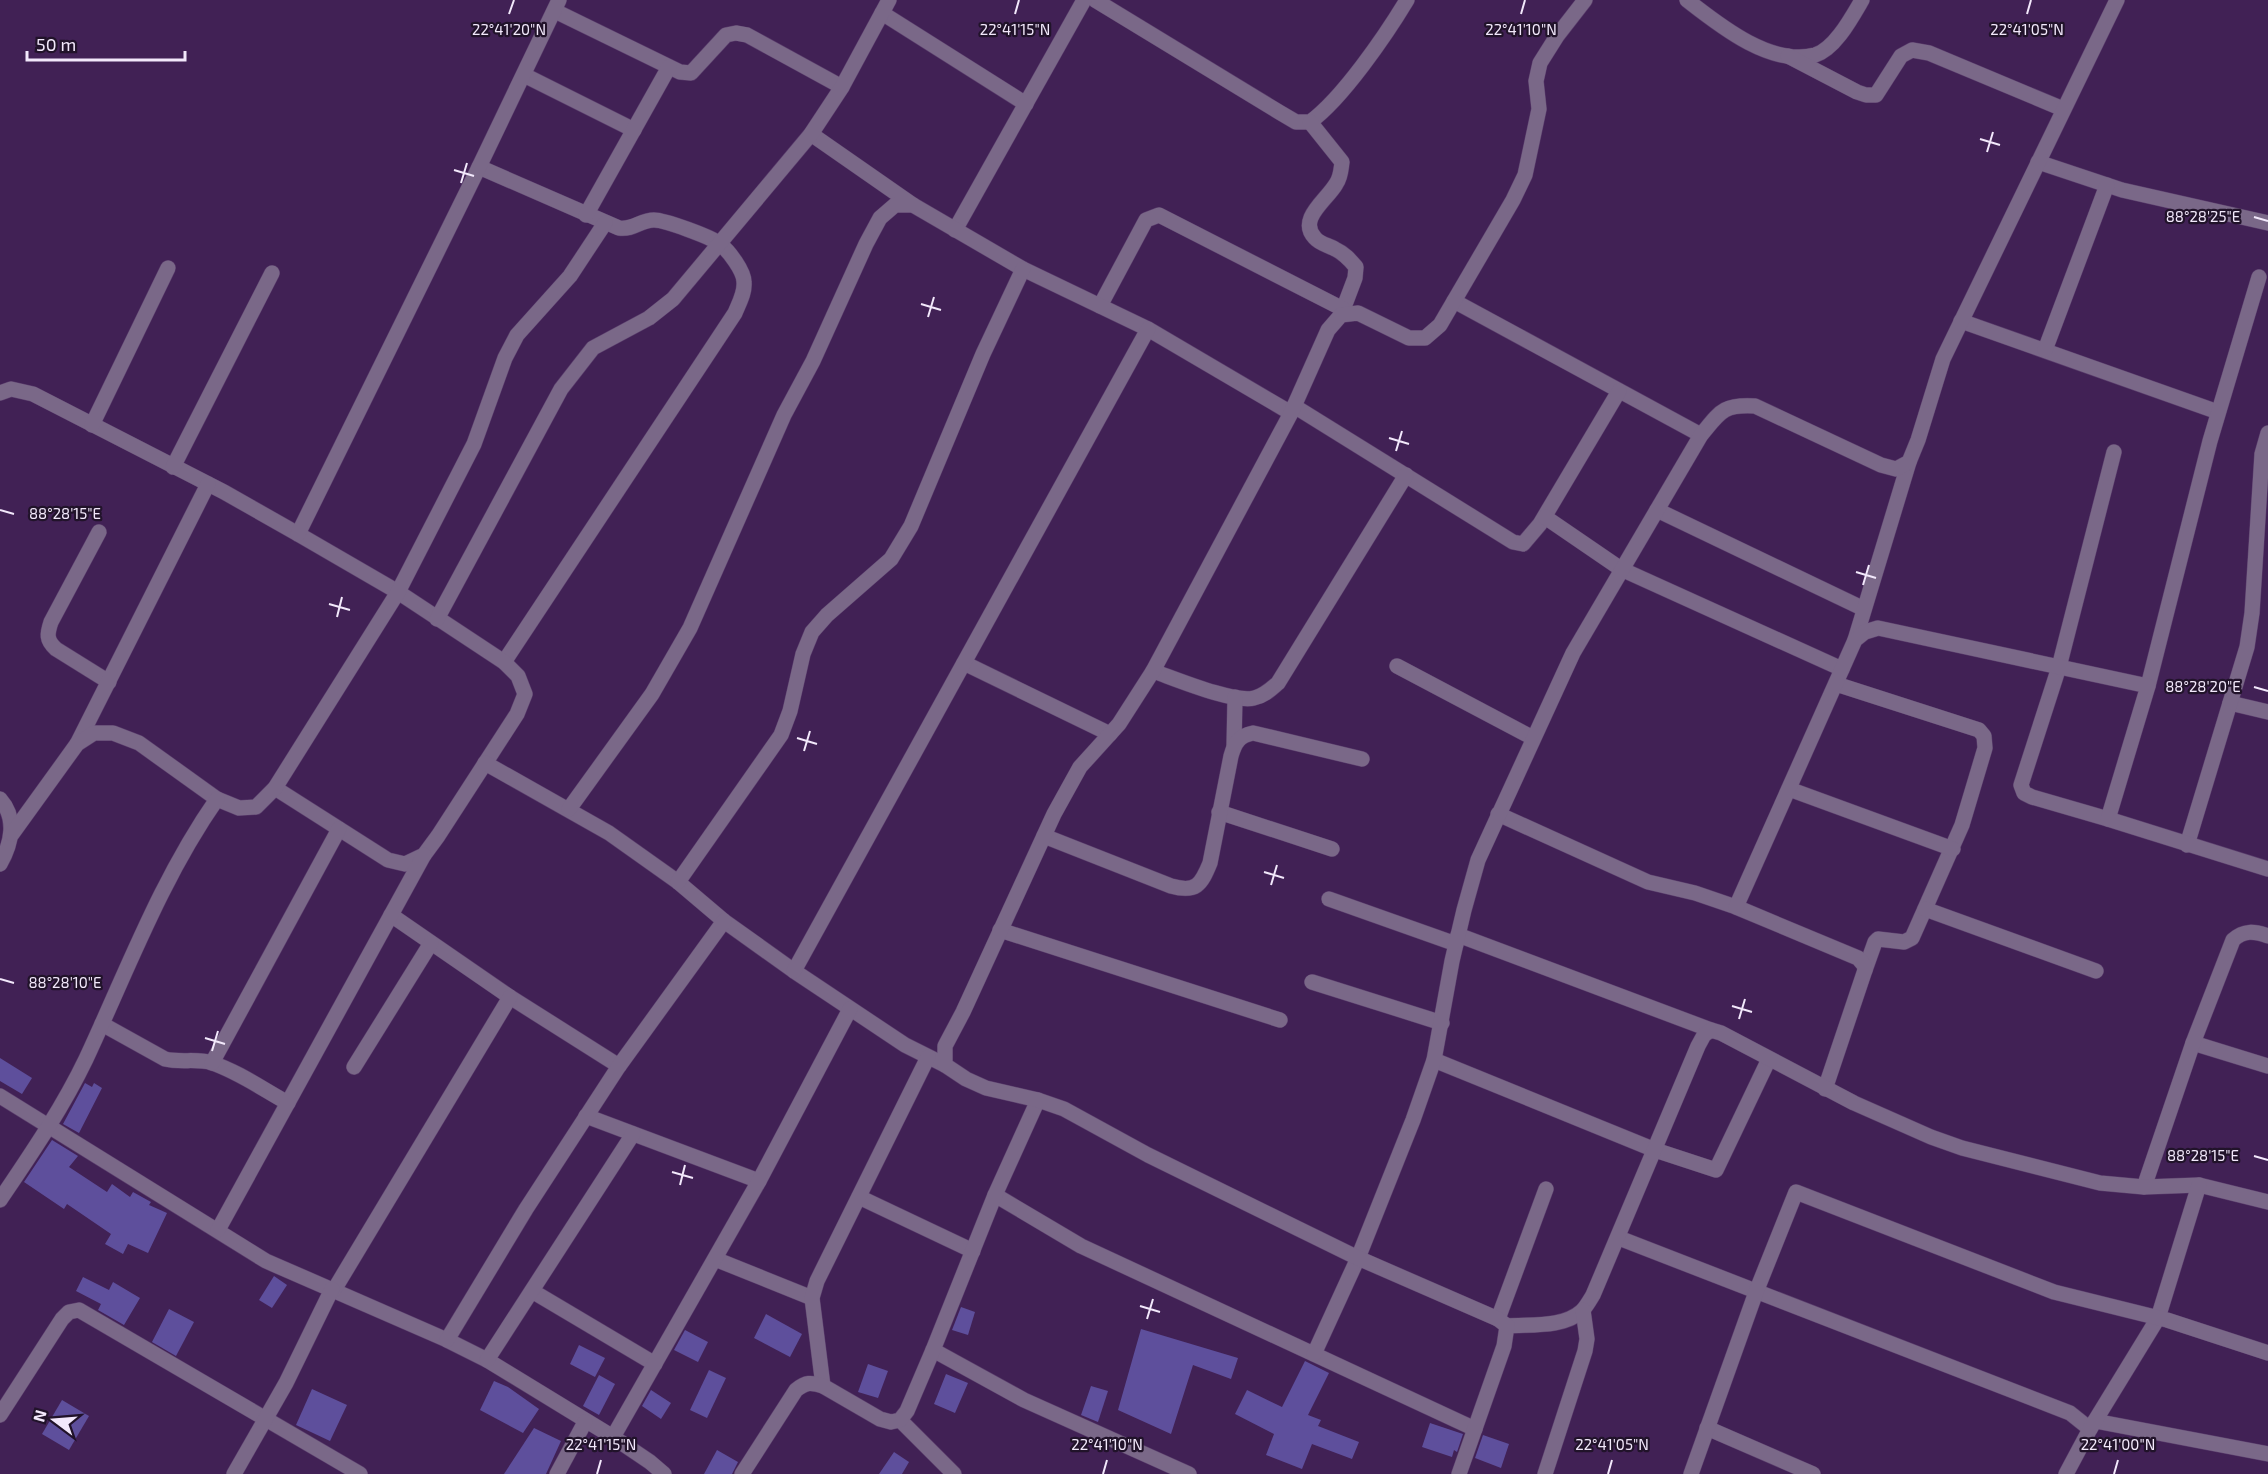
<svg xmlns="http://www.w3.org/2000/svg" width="2268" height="1474" viewBox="0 0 2268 1474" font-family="'Exo 2',sans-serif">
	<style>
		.building { fill: #5e4f9c }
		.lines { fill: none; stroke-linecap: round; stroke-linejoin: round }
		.minor-casing { stroke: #5a3d6c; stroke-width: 16 }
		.minor { stroke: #7a6888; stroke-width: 15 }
		.ticks { fill: none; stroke: #f2e8fb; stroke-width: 2 }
		.ticks-label { font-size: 15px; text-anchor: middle; fill: #f2e8fb; stroke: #21132a; stroke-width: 4.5; stroke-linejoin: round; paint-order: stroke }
	</style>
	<rect width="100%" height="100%" fill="#412155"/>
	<g class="building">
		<path d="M0,1058L32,1078L22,1094L0,1081Z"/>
		<path d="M85,1083L92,1087L94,1083L102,1088L79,1133L63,1124Z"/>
		<path d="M52,1140L78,1156L69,1167L107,1192L112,1184L130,1197L133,1192L151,1202L149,1205L167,1213L148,1253L128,1244L123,1254L105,1244L111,1234L67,1204L64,1209L24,1182Z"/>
		<path d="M274,1276L287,1285L272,1308L259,1300Z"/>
		<path d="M83,1277L109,1290L113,1282L140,1298L124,1325L98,1310L101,1304L76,1291Z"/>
		<path d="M961,1307L975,1312L968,1335L952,1330Z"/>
		<path d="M169,1309L194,1322L176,1356L152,1342Z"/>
		<path d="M766,1314L802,1334L790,1357L754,1338Z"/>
		<path d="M1141,1329L1238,1358L1231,1379L1193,1365L1171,1434L1118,1410Z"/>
		<path d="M685,1330L708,1342L698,1362L674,1350Z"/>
		<path d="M579,1345L605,1358L595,1377L570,1364Z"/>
		<path d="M1305,1361L1329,1373L1308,1415L1321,1420L1318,1426L1359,1442L1352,1459L1312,1444L1302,1469L1266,1455L1274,1434L1235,1414L1247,1390L1282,1407Z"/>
		<path d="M868,1364L888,1371L878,1398L858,1392Z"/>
		<path d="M709,1370L726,1378L707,1418L690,1410Z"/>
		<path d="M946,1374L968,1383L955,1413L934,1404Z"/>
		<path d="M599,1375L615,1384L599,1415L583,1406Z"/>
		<path d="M494,1381L508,1387L539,1409L523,1433L480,1410Z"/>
		<path d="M1091,1386L1108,1391L1098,1422L1081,1415Z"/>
		<path d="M312,1389L347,1405L330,1441L296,1425Z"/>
		<path d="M651,1390L671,1403L661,1419L642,1406Z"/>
		<path d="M62,1400L89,1416L69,1450L42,1434Z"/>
		<path d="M1430,1423L1463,1434L1457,1452L1454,1450L1452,1457L1422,1447Z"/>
		<path d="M534,1428L561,1441L546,1474H504Z"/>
		<path d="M1483,1435L1509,1444L1501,1468L1475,1458Z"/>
		<path d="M717,1450L738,1462L732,1474H704Z"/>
		<path d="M894,1452L909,1462L902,1474H879Z"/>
	</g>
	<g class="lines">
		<defs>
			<g id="minor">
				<path d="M1095,0L1279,112L1296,122H1310C1342,99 1386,35 1407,0"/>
				<path d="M1687,0C1719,25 1771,67 1815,55C1835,49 1852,17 1862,0"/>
				<path d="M555,11L680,72L691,73L726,35L736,33L747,35L842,87"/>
				<path d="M882,13L1026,104"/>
				<path d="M1788,56L1857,92L1866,95H1876L1901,56L1912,50L1929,53L2063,109"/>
				<path d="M524,75L634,130"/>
				<path d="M1310,122L1342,162C1341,169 1341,177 1336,184C1327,200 1297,219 1315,238C1320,244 1328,245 1335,249C1344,253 1350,260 1356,267L1355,278L1341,315"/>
				<path d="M811,134L913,205"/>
				<path d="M2038,162L2122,190L2268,223"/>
				<path d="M479,167L619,228C634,230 640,220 654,220C665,220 711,237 720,244C729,251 744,271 744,282C745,293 739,303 735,313L504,662"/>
				<path d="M586,215L669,67"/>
				<path d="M955,230L1084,0"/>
				<path d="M1454,301L1701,435"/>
				<path d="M1100,306L1146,220L1159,215L1343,309"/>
				<path d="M1961,321L2218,412"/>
				<path d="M2045,350L2107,185"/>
				<path d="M0,393L11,389L33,394L224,492L298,534L398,592L504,662L518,676L525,694L517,714L438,836L424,855L405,864L388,860L275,788"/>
				<path d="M1294,406L1513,542L1523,544L1540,524L1619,391"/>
				<path d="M92,425L168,268"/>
				<path d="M173,467L272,273"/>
				<path d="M1657,510L1864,609"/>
				<path d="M1545,517L1621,569L1842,669"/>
				<path d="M99,532L51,622C47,634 46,640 56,649L109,682"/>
				<path d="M298,534L479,167L559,0"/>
				<path d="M437,619L561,389L593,348L649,318L673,299L811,134L842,87L889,0"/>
				<path d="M1855,640L1909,462"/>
				<path d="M964,663L1110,734"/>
				<path d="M1397,666L1533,738"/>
				<path d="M1153,671C1176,679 1233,703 1254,698C1264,696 1271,689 1278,683L1406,475"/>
				<path d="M1836,684L1979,730L1984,736L1985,748L1962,825L1912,938L1904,942L1878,939L1875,942L1865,970"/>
				<path d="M2148,686L2210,441L2259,277"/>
				<path d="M2230,703L2268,712"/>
				<path d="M77,744L208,484"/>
				<path d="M1234,746L1235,697"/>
				<path d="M485,763L609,833L678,882L724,921L794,971L905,1045L945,1065"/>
				<path d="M1789,789L1953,849"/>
				<path d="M0,799C17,818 12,843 0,864"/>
				<path d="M569,809L652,694L690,628L784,415L813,361L866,244L880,218L895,205H913L1023,269L1148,329L1291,413"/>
				<path d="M1219,812L1332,849"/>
				<path d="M1498,814L1648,882L1695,893L1736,907L1858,958L1864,965L1865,970L1825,1089"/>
				<path d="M2108,819L2032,797L2024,793L2021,785L2059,667L2114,452"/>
				<path d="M12,834L77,744L94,733H113L139,743L217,799L239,808L256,807L275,788L398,592L474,444L505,358L517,335L570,276L605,223"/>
				<path d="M1044,836L1171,886C1196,893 1201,885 1210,863L1231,756C1235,742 1239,736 1253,733L1362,759"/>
				<path d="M2187,845L2247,647L2252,613L2262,454L2268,433"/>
				<path d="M678,882L781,735L790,711L803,654L812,632L827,615L891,559L911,526L983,354L1023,269"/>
				<path d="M1329,899L1456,944"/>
				<path d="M1736,907L1855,640L1865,632L1878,628L2148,686L2108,819L2268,869"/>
				<path d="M1925,909L2096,971"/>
				<path d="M391,915L510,997L619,1066"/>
				<path d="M1000,930L1280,1020"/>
				<path d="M1458,935L1711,1030"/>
				<path d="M794,971L1148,329"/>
				<path d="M1312,982L1442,1023"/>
				<path d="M102,1024L165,1059C181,1063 197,1058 212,1063C239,1072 264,1090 288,1103"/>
				<path d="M2193,1043L2268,1066"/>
				<path d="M1434,1060L1655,1150L1716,1170L1769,1059"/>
				<path d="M212,1063L339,829"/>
				<path d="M354,1067L431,943"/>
				<path d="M0,1096L266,1261L447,1340L487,1360L613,1437L650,1462L664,1474"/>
				<path d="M586,1116L759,1181"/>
				<path d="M2144,1187L2193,1043L2233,940C2244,930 2254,931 2268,936"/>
				<path d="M995,1195L1081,1246L1475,1429"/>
				<path d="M859,1197L973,1251"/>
				<path d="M0,1200C31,1154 62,1109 86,1059C127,971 161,879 217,799"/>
				<path d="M218,1230L424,855"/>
				<path d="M1619,1238L2070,1413L2090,1429L2066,1474"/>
				<path d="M715,1259L812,1298"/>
				<path d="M334,1290L510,997"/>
				<path d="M532,1291L655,1364"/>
				<path d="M1498,1319L1546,1189"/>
				<path d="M1507,1326C1531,1324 1563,1328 1582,1311C1586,1307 1590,1300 1593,1295L1698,1046L1704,1035L1711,1030L1721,1033L1854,1103L1931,1137L1962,1148L2100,1183L2144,1187L2199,1185L2268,1202"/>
				<path d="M447,1340L526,1209L619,1066L724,921"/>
				<path d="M933,1350L1024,1400L1189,1474"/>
				<path d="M1314,1354L1358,1258L1413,1120L1434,1060L1452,961L1464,910L1478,860L1573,653L1701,435C1720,412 1723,404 1755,406L1881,465L1896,469L1909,462L1918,440L1943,359L2117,0"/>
				<path d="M487,1360L633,1134"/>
				<path d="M823,1386L812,1298L817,1281L928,1057"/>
				<path d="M0,1415L62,1319L69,1312L79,1310L360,1474"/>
				<path d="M900,1420L954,1474"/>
				<path d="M2095,1421L2268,1454"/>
				<path d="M1707,1428L1813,1474"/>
				<path d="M2090,1429L2158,1318L2199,1185"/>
				<path d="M613,1437L759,1181L850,1009"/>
				<path d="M234,1474L286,1383L332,1289"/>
				<path d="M557,1474L585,1422"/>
				<path d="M742,1474L796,1390C806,1382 811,1382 823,1386L880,1419L891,1422L900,1420L907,1411L933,1350L995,1195L1038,1100"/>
				<path d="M1459,1474L1504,1346L1507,1326L1498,1319L1358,1258L1148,1155L1064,1109L1038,1100L986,1088L966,1079L945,1065V1046L963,1012L1054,814L1080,767L1119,724L1153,671L1291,413L1328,330L1341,315L1358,313L1409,338H1425L1440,325L1513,200L1525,175L1539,109L1536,81L1540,63L1557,36L1585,0"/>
				<path d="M1545,1474L1585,1351L1587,1339L1583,1310"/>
				<path d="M1691,1474L1756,1292L1796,1192L2054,1292L2167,1320L2268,1353"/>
			</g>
		</defs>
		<use href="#minor" class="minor-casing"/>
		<use href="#minor" class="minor"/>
	</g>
	<path class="ticks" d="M509,14L514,0M1015,14L1019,0M1521,14L1525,0M2027,14L2031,0M1980,139L2000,145M1987,152L1993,132M454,170L474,176M461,183L467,163M2254,217L2268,221M921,304L941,310M928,317L934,297M1389,438L1409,444M1396,451L1402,431M0,510L14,514M1856,572L1876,578M1863,585L1869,565M329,604L350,610M337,617L342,597M2254,687L2268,691M797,738L817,744M804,751L810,731M1264,872L1284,878M1271,885L1277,865M0,979L14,983M1732,1006L1752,1012M1739,1019L1745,999M205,1038L225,1044M212,1051L218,1031M2254,1156L2268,1160M672,1172L693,1178M680,1185L685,1165M1140,1306L1160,1312M1147,1319L1153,1299M597,1474L601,1460M1103,1474L1107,1460M1608,1474L1612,1460M2114,1474L2118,1460"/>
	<g class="ticks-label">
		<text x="509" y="35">22°41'20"N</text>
		<text x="1015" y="35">22°41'15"N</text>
		<text x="1521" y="35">22°41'10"N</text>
		<text x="2027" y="35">22°41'05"N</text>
		<text x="2203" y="222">88°28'25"E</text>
		<text x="65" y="519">88°28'15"E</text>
		<text x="2203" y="692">88°28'20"E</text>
		<text x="65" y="988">88°28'10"E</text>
		<text x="2203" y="1161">88°28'15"E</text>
		<text x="601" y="1450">22°41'15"N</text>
		<text x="1107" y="1450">22°41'10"N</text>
		<text x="1612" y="1450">22°41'05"N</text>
		<text x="2118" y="1450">22°41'00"N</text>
	</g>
	<g transform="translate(54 1420) rotate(286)" stroke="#21132a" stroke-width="4.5" paint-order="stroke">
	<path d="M0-4.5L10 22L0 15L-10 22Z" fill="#f2e8fb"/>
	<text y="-9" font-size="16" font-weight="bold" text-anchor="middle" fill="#f2e8fb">N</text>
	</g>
	<path d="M27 51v9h158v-9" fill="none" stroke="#f2e8fb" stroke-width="3"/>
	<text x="36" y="51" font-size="18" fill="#f2e8fb" stroke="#21132a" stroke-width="4.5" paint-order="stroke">50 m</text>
</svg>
